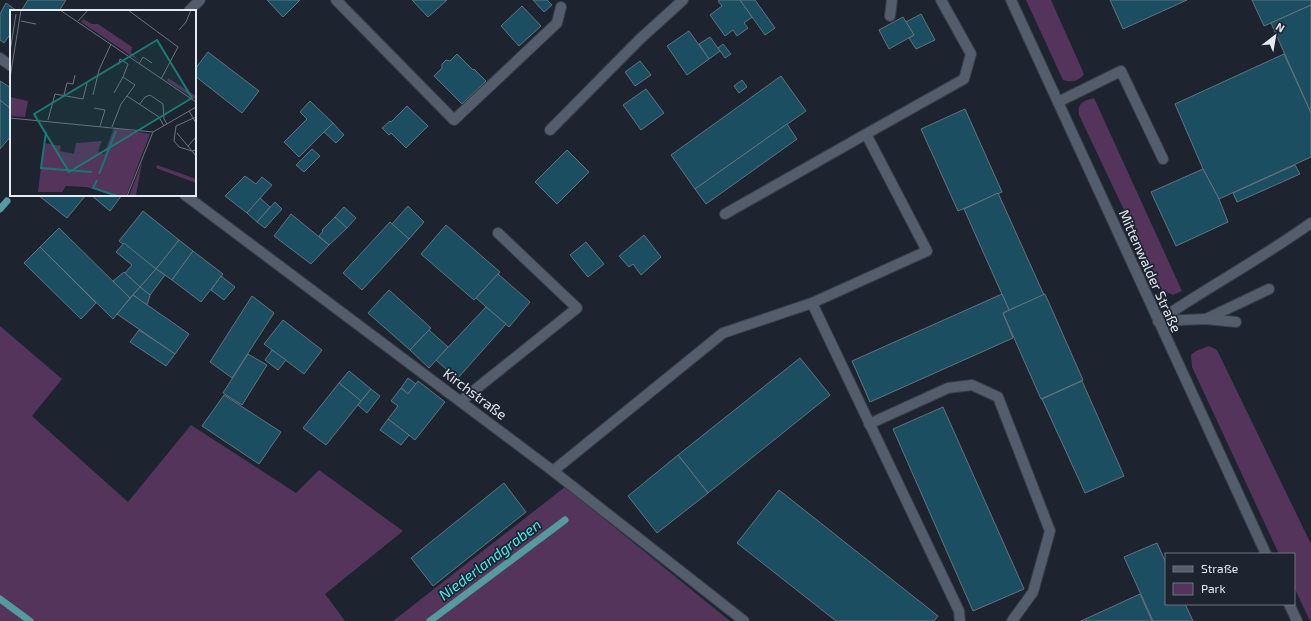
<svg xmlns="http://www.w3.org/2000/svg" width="1311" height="621" viewBox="0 0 1311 621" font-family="'Exo 2',sans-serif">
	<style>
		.green { fill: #55345b }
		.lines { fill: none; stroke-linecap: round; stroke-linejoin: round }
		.stream { stroke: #549a9e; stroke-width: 7 }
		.building { fill: #1c4e61; stroke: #62747c }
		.service-casing { stroke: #383e48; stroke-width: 12 }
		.minor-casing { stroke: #383e48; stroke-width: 12 }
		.tertiary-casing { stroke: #383e48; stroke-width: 12 }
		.service { stroke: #545d6b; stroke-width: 10 }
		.minor { stroke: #545d6b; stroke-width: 10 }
		.tertiary { stroke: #545d6b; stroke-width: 10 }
		.labels { text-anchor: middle; stroke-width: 3.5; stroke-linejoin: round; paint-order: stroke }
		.street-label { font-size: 14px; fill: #e5ebf3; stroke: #1d2430 }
		.water-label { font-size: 15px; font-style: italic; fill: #44eef1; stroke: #1d2430 }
		.inset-river { fill: none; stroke: #167779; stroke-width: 2 }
		.inset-road { fill: none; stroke: #6d747e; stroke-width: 1 }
		.view { fill: #1a7c75; fill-opacity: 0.15; stroke: #1a7c75; stroke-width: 2 }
		.inset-edge { fill: none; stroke: #e5ebf3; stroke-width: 2 }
	</style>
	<rect width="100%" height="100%" fill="#1d2430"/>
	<g class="green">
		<path d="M1026,0H1051L1084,74C1079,81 1071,83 1063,80Z"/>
		<path d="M1094,98L1182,291L1173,295L1162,290L1079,115C1077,103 1083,101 1094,98Z"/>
		<path d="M0,326L62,379L32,416L128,502L191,425L296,493L319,470L403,531L325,594L345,621H0Z"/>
		<path d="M1209,346L1217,350L1311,544V621H1310L1294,587V554H1279L1192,367L1191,355L1196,351Z"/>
		<path d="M565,487L730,621H393Z"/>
	</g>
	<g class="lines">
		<g class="stream">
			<path d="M0,209L7,201"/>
			<path d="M0,599L30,621"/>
			<path d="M430,621L565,520"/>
		</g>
	</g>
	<g class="building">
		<path d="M28,0H66L59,11H21Z"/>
		<path d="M267,0H300L283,17Z"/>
		<path d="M412,0H447L428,17Z"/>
		<path d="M533,0H547L552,5L544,12Z"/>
		<path d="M720,0H740L752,17L744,23L748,28L737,36L733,30L725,36L710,15L722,6L718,1Z"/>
		<path d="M740,0H755L775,28L765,35Z"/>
		<path d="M1110,0H1187L1123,29Z"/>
		<path d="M1252,0H1311V5L1264,26Z"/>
		<path d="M6,3L17,11H11V33L4,43L0,40V14Z"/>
		<path d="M1311,5V113L1271,23Z"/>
		<path d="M522,6L541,26L519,46L501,26Z"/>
		<path d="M921,14L935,40L916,49L909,38L914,35L906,22Z"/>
		<path d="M903,17L914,35L889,49L879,30Z"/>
		<path d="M689,31L709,59L687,75L667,46Z"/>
		<path d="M710,37L720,51L709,59L699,44Z"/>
		<path d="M723,44L731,54L725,58L718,48Z"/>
		<path d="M208,52L259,91L242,113L195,76V69Z"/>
		<path d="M457,54L473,70L474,69L486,81L462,104L434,76L442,68V64L446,60L450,61Z"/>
		<path d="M1284,54L1311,113V157L1219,199L1203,169L1175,104Z"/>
		<path d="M640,61L651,75L635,86L625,72Z"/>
		<path d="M781,76L806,111L695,189L671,155Z"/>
		<path d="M742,80L747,87L739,93L734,86Z"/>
		<path d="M0,81L11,88V109L0,100Z"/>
		<path d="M646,89L664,113L641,130L623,105Z"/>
		<path d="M0,100L11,109V136L0,149Z"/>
		<path d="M310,101L333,123L299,157L284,142L307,119L300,112Z"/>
		<path d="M407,106L428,126L406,148L391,133L389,135L382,128L390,121L391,122Z"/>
		<path d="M965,109L1002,192L958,211L921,129Z"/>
		<path d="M333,123L344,135L336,143L324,132Z"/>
		<path d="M787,124L797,139L706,204L695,189Z"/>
		<path d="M312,149L320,156L304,172L296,165Z"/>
		<path d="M567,150L589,172L557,204L535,182Z"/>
		<path d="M1295,165L1300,174L1237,202L1233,193Z"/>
		<path d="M1203,169L1219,199L1228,222L1176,246L1151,192Z"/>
		<path d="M245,176L256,184L262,177L272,185L247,213L225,196Z"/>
		<path d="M998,193L1044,295L1009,310L964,209Z"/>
		<path d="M38,195H86L67,218Z"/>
		<path d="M91,195H122L110,211Z"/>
		<path d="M260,198L270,207L257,222L247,213Z"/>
		<path d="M275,202L282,209L265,228L257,222Z"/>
		<path d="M408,206L424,222L409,239L392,224Z"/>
		<path d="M344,207L356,218L347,228L335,217Z"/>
		<path d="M143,211L179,240L156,269L119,241Z"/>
		<path d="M291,214L329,245L311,264L274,236Z"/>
		<path d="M335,217L347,228L329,245L319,236L323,231L322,230Z"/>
		<path d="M390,222L409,239L362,290L343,273Z"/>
		<path d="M446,225L500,272L474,300L421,254Z"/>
		<path d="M59,228L130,298L113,319L40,247Z"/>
		<path d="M644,235L661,257L641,275L633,264L629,267L619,256Z"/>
		<path d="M179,240L193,251L172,280L156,269Z"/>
		<path d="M586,242L604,264L588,277L570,255Z"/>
		<path d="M124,243L156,269L140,287L125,273L132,265L116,252Z"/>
		<path d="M40,247L96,303L81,319L24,263Z"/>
		<path d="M193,251L223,274L201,302L172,280Z"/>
		<path d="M156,269L165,275L150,295L140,287Z"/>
		<path d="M124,272L140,287L130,298L113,281Z"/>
		<path d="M498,274L530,302L509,327L476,298Z"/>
		<path d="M221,276L235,287L224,300L211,290Z"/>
		<path d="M140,287L150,295L147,305L133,295Z"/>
		<path d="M389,290L431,328L410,350L368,313Z"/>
		<path d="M1002,294L1009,310L1003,313L1013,338L870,402L852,361Z"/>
		<path d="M1045,294L1083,380L1041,399L1003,313Z"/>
		<path d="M133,295L189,334L175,354L117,314Z"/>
		<path d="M252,296L274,313L232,378L210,362Z"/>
		<path d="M486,307L506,324L457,379L436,360Z"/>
		<path d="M283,320L322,350L304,374L264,344Z"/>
		<path d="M139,330L175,354L166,366L130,342Z"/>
		<path d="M429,330L448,347L429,368L410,350Z"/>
		<path d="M272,350L286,360L278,370L265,360Z"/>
		<path d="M248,354L267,365L242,405L223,393Z"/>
		<path d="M800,358L830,395L708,493L678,455Z"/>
		<path d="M349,371L371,389L361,401L339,383Z"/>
		<path d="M408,378L416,384L408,394L401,388Z"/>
		<path d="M418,381L445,402L415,440L388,419L398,406L391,401L401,388L408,394Z"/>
		<path d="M1082,381L1124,476L1085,493L1042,399Z"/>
		<path d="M339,383L361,401L326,445L303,428Z"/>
		<path d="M371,389L380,396L367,413L358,405Z"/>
		<path d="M224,395L281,432L259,464L202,426Z"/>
		<path d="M943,407L1024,589L973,611L893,429Z"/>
		<path d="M388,419L409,435L401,445L380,430Z"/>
		<path d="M678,455L708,493L657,533L628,496Z"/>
		<path d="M504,483L526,512L433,586L411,558Z"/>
		<path d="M779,490L938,616L934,621H836L737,543Z"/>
		<path d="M1157,543L1166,563V604H1185L1193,621H1153L1124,557Z"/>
		<path d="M1140,594L1152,621H1081Z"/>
	</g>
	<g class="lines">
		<defs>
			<g id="service">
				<path d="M890,16L892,0"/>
				<path d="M1058,102L1121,71L1163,159"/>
				<path d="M550,130L640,39L683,0"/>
				<path d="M725,214L866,134"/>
				<path d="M812,303L927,251L866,134L964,79L971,54L941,0"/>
				<path d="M1206,319L1269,289"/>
				<path d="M1158,321C1208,287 1262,258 1311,223"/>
				<path d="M1158,321L1206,319L1236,322"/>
				<path d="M461,401L577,308L498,233"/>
				<path d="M869,424L948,388L972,385L998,397L1050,531L1033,592L1012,621"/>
				<path d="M553,471L723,333L812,303L959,611L960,621"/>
			</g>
			<g id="minor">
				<path d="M336,0L454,120L557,23L561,7"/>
				<path d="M189,11L200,0"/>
				<path d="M0,58L11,66"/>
				<path d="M185,195L553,471L744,621"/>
			</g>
			<g id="tertiary">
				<path d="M1011,0L1266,554"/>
				<path d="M1289,604L1297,621"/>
			</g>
		</defs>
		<use href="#service" class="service-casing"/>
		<use href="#minor" class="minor-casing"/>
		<use href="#tertiary" class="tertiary-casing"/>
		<use href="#service" class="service"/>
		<use href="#minor" class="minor"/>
		<use href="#tertiary" class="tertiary"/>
	</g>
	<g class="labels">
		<g class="street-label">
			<text transform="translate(1150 271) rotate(66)" y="5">Mittenwalder Straße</text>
			<text transform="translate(475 394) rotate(37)" y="5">Kirchstraße</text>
		</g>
		<g class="water-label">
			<text transform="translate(490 560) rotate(-37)" y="5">Niederlandgraben</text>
		</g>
	</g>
	<g transform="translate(10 10)">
		<rect width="186" height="186" fill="#1d2430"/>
		<path d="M73,9L82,14H88L122,37L121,43L129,51L71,12ZM158,68L186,86V90L157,71ZM0,87L18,91L15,107L0,106ZM104,118L140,124L116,186H107L77,177L56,176L52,182H28L34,133L51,136L50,141L64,144L66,133L92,131L88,141L94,144ZM132,152L126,185L119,186ZM147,155L186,169V173L146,158Z" fill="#55345b"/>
		<path class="inset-river" d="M36,122L31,158L82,162M89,164L106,121M87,170L83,178L107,186"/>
		<path class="inset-road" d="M50,0L186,92M118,0L168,37L151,69M11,11L26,14M68,11L78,0M169,20L176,12L181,0M0,42L6,4M129,54L133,47L142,53M108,55L110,49L118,54L113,67L125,75L117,86M0,68L11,0M104,83L113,67M54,85L57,73L63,74L65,65M83,85L89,60L101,34M129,95L135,87L140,85L153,94L154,109L157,114M84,98L95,100L90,116M179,101L186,113M186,107L166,116L164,131L169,137L182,141L186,146M0,108L143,122M38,110L45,84L73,89L77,73M102,117L111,94L117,86L149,107L154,116M167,123L182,141L186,140M178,136L186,127M117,186L143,122L186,97"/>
		<path class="view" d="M147,30L182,88L59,162L24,104Z"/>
		<rect width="186" height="186" class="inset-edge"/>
	</g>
	<rect x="1165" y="553" width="130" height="52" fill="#1d2430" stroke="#6d747e"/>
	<rect x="1173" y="566" width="20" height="6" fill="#545d6b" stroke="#6d747e"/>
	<text x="1201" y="573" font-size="12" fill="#e5ebf3">Straße</text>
	<rect x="1173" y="583" width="20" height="12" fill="#55345b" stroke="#6d747e"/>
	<text x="1201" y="593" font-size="12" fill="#e5ebf3">Park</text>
	<g transform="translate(1275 36) rotate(31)" stroke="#1d2430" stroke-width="3" paint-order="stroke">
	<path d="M0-3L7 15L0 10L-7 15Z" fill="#e5ebf3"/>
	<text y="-6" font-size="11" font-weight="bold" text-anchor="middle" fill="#e5ebf3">N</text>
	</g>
</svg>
